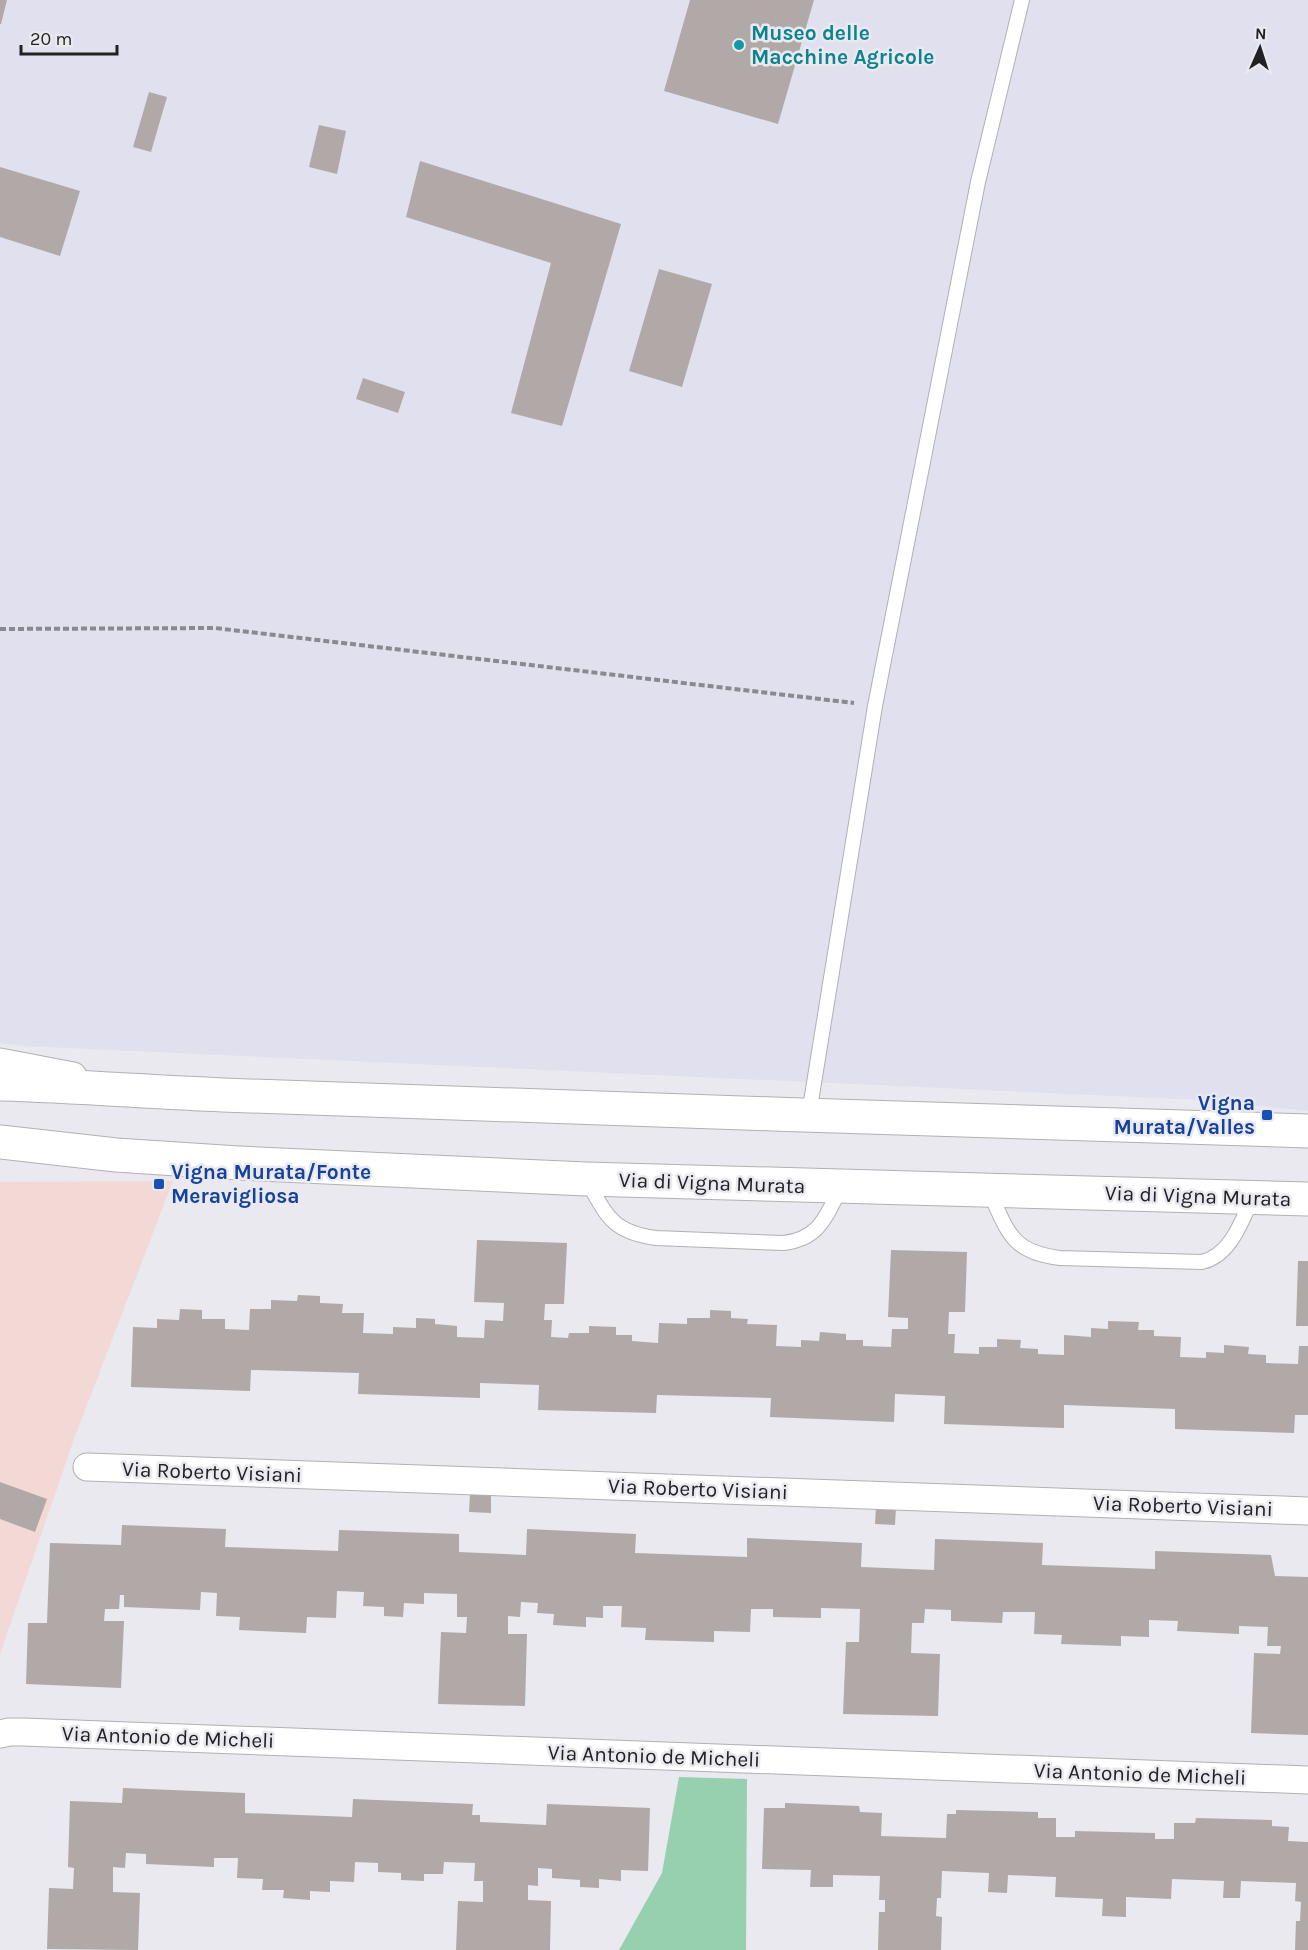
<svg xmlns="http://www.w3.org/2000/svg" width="1308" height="1950" viewBox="0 0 1308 1950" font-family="Karla,sans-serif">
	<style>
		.industrial { fill: #f3d9d6 }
		.built { fill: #e0e0ee }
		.green { fill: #97d0af }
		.building { fill: #b0a9a7 }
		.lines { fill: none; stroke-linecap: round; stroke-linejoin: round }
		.lane-casing { stroke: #b0b0b6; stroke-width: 16 }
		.street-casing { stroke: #b0b0b6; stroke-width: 29 }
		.secondary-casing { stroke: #b0b0b6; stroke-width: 35 }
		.path { stroke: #89898e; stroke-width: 4; stroke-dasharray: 6 3; stroke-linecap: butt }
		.lane { stroke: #fff; stroke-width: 14 }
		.street { stroke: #fff; stroke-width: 27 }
		.secondary { stroke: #fff; stroke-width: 33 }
		.culture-dot { fill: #0f9aa8; stroke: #e9e9ef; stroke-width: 2 }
		.transit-dot { fill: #1a4fb4; stroke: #e9e9ef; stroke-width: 2 }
		.labels { text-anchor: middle; stroke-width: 5; stroke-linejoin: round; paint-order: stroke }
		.culture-label { font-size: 21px; font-weight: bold; fill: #0d838f; stroke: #e9e9ef; text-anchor: start }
		.transit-label { font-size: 21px; font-weight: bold; fill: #164399; stroke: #e9e9ef; text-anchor: end }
		.street-label { font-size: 21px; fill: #212124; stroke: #e9e9ef }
	</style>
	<rect width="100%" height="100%" fill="#e9e9ef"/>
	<path class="industrial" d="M173,1181L74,1439L0,1654V1182Z"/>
	<path class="built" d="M0,0H1308V1111L1202,1100L25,1046L0,1043Z"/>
	<path class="green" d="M679,1777L747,1779L746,1950H619L662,1873Z"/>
	<g class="building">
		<path d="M0,0H7L1,24H0Z"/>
		<path d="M690,0H814L778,124L664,91Z"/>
		<path d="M149,92L167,97L151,152L133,147Z"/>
		<path d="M319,125L346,131L337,174L309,167Z"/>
		<path d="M420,161L621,224L562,426L511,413L551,263L406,217Z"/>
		<path d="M0,167L80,191L60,256L0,237Z"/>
		<path d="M659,269L712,284L682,387L629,371Z"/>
		<path d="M363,378L405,392L398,413L356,399Z"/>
		<path d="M477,1240L567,1243L564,1304H545L544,1320H552L551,1337L568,1338L569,1333H589V1326L616,1327V1335H632V1341L658,1343L659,1323L687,1324V1318H710V1310L731,1311V1318L748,1319L747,1324L777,1325L776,1346L801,1347V1340L819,1341L820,1332L846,1334V1340H863V1346L891,1347L892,1329H908V1318L888,1317L891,1250L967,1252L965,1312H949L948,1334H955L954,1353L979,1354V1347H997V1339L1021,1340L1020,1348L1038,1349V1354L1064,1355V1335L1091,1337V1328L1108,1329V1321L1139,1322L1138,1330H1154V1336L1181,1337L1180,1357L1206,1358V1352L1224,1353V1345L1249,1347L1248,1354L1266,1355V1363L1298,1364L1299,1346H1308V1415H1295L1294,1433L1175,1429V1409L1064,1405V1428L944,1424L945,1396L895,1394L894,1422L770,1417L771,1398L657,1395L656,1413L538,1410L539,1385L480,1383V1398L358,1394L359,1373L251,1370L250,1391L131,1387L133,1327L157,1328V1319L179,1320L180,1309L202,1310V1319H225V1329L249,1330L250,1309H271V1300L297,1301L298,1295L320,1296V1303L343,1304L342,1313H364L363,1333L393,1334V1327L416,1328V1318L435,1319V1324L457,1326V1337L484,1338L485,1320L503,1321L504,1303L474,1302Z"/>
		<path d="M1298,1261H1308V1326H1296Z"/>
		<path d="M0,1482L47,1499L35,1532L0,1519Z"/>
		<path d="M470,1494L491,1495V1513L469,1512Z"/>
		<path d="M876,1507H896L895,1525L875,1524Z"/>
		<path d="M122,1525L226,1529L225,1547L338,1551L339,1530L459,1534V1552L526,1555L527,1529L636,1534L635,1553L747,1557V1538L862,1543L861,1567L934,1570L935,1539L1043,1543L1042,1565L1155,1569V1551L1271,1555L1275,1576L1308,1577V1735L1251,1733L1254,1653L1280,1654L1281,1646H1267L1268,1627L1239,1626V1634L1177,1631L1178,1621L1149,1620V1637L1121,1636V1646L1061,1644L1062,1635L1034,1634L1035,1612H1003L1002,1623L951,1621V1610L925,1609L924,1623H912L911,1653L940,1654L938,1716L843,1714L846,1642H859L860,1609L821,1608V1618L773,1617V1609H751L750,1632L714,1631V1642L645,1640L646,1628L621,1627L622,1606H603V1618L586,1617V1627L553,1625L554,1614L537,1613L538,1603L521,1602L520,1617L508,1616V1634H527L525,1706L438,1704L441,1632L466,1633L467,1617H457V1594L424,1593V1604L404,1603L403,1617L384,1616V1607L363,1606L364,1592L337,1591L336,1618L307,1617L306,1633L239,1630L240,1617L216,1616L217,1593L201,1592L200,1610L124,1607V1595H120L119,1609H105L104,1621H124L121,1688L26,1684L28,1623H47L50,1543L121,1545Z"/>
		<path d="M123,1788L245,1793V1813L352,1817L353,1799L473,1804L472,1815H480V1822L546,1825L547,1804L650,1808L648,1871L621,1870V1881L599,1879V1888L580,1887V1880L552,1878V1869L538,1868V1886L528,1885V1900L551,1901L550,1950H456L458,1901L483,1902V1881H474L475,1863L444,1862L443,1874H424V1881L401,1880V1873L378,1872V1863L355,1862L354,1882L330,1881V1892L310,1891V1900L283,1898L284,1890H262L263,1879L237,1878L238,1858H214V1867L146,1864V1854L126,1853L125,1868L113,1867V1892L140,1893L138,1950L47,1949L49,1888L73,1889L74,1868L68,1867L70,1801L122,1803Z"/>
		<path d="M785,1803L859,1806L860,1812L882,1813L881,1836L946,1838L947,1814H956V1810L1038,1812V1818H1056V1837H1075V1831L1155,1833V1839H1174V1823H1195L1196,1818L1272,1820V1826L1289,1827L1288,1841L1308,1842V1950H1295L1296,1921H1300L1301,1902L1295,1901L1296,1883L1241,1881L1240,1898H1223L1224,1881L1172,1879L1171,1899L1126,1897V1917L1102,1916L1103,1899L1055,1897L1056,1877L1008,1875L1007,1893L988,1892L989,1873L942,1871L941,1898H937L936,1916L942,1917L941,1950H878L879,1912H885V1900H879L880,1876L833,1875V1887H810L811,1870L762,1869L764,1808H785Z"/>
	</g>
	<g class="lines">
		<defs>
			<g id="lane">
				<path d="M809,1114L875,706L978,182L1022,0"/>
				<path d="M587,1181C607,1216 612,1232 656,1238L783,1243C820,1239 826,1216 841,1187"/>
				<path d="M989,1191C1008,1232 1011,1252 1060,1258L1202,1262C1231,1255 1241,1222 1253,1197"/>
			</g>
			<g id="street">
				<path d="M0,1062L73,1076"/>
				<path d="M87,1467L1308,1511"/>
				<path d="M0,1734L9,1732H23L1308,1780"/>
			</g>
			<g id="secondary">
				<path d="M0,1084C75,1086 149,1092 223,1095C585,1110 946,1118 1308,1131"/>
				<path d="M0,1142L116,1155L238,1163L586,1179L1308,1199"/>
			</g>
		</defs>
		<use href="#lane" class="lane-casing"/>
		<use href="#street" class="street-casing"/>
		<use href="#secondary" class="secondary-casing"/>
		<path class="path" d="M0,629L215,628L854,703"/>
		<use href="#lane" class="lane"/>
		<use href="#street" class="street"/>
		<use href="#secondary" class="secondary"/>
	</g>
	<circle class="culture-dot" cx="739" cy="45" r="6"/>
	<g class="transit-dot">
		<rect x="1261" y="1109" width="12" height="12" rx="3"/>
		<rect x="153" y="1178" width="12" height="12" rx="3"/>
	</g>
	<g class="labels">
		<g class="culture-label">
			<text x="751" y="40">Museo delle<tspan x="751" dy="24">Macchine Agricole</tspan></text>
		</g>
		<g class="transit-label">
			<text x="1255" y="1110">Vigna<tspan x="1255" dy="24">Murata/Valles</tspan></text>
			<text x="171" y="1179" text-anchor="start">Vigna Murata/Fonte<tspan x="171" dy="24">Meravigliosa</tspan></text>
		</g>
		<g class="street-label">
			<text transform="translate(712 1183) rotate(2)" y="7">Via di Vigna Murata</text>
			<text transform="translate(1198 1196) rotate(2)" y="7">Via di Vigna Murata</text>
			<text transform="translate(212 1472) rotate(2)" y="7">Via Roberto Visiani</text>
			<text transform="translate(698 1489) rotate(2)" y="7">Via Roberto Visiani</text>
			<text transform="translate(1183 1506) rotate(2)" y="7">Via Roberto Visiani</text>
			<text transform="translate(168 1737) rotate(2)" y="7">Via Antonio de Micheli</text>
			<text transform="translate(654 1756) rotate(2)" y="7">Via Antonio de Micheli</text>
			<text transform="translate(1140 1774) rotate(2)" y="7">Via Antonio de Micheli</text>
		</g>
	</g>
	<g transform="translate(1260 48) rotate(3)" stroke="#e9e9ef" stroke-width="4.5" paint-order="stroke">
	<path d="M0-4.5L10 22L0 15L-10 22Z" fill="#212124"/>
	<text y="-9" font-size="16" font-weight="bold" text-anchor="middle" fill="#212124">N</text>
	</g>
	<path d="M21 45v9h96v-9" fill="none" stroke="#212124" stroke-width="3"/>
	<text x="30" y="45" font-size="18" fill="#212124" stroke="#e9e9ef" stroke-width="4.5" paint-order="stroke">20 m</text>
</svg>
